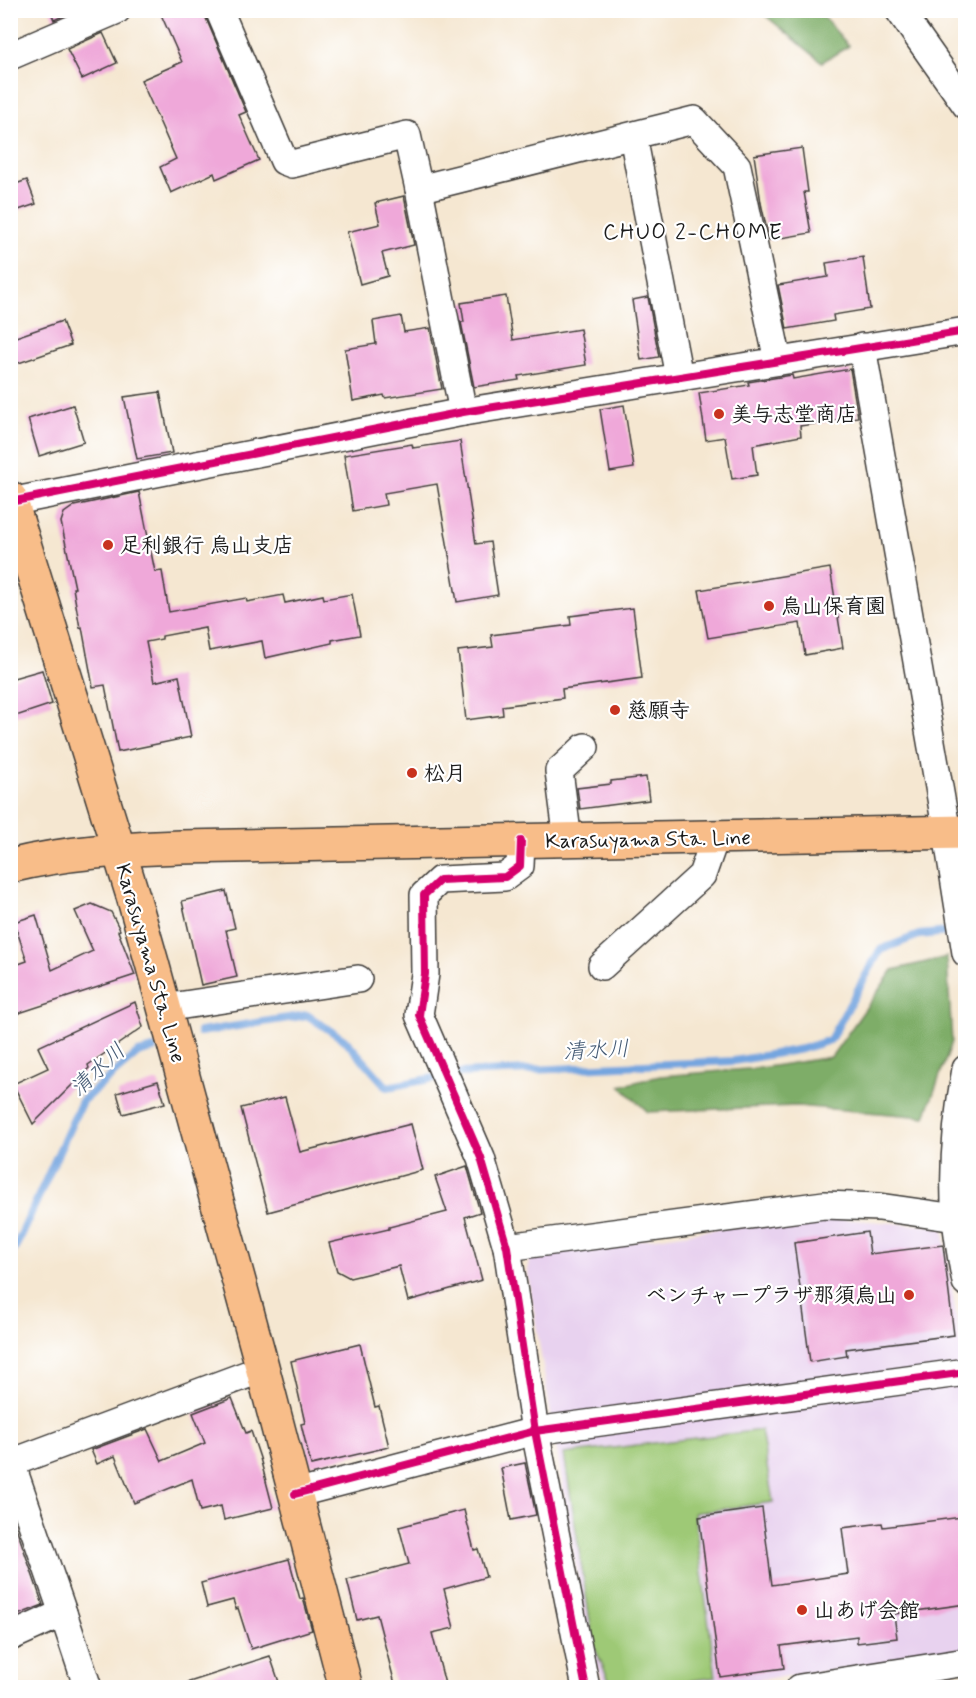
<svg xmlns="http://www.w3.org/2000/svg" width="976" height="1698" viewBox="0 0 976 1698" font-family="Mynerve,'Klee One',sans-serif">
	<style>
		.built { fill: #e8d2ef }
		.green { fill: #9ec976; stroke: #5d7249; stroke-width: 1.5 }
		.forest { fill: #7ead67; stroke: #4d6442; stroke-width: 1.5 }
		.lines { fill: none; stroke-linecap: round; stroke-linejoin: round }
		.stream { stroke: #75a5df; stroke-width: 8 }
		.building { fill: #efa8d9 }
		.minor-casing { stroke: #3d3a37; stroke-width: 30 }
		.major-casing { stroke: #3d3a37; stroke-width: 36 }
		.minor { stroke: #fff; stroke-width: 27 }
		.major { stroke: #f8bd89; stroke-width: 33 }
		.cycleway-casing { stroke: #fff; stroke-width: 11 }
		.cycleway { stroke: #d6006c; stroke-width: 8 }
		.poi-dot { fill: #c8321e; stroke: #fff; stroke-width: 2 }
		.labels { text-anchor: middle; stroke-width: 4.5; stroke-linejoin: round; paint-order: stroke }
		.poi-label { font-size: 21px; font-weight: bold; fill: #1c1c1c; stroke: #fff; text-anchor: start }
		.street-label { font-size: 21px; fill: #1c1c1c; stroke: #fff }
		.neighbourhood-label { font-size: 22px; letter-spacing: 1.5px; fill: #1c1c1c; stroke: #fff }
		.water-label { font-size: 22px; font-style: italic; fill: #445a74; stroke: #fff }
	</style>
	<rect width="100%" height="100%" fill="#fff"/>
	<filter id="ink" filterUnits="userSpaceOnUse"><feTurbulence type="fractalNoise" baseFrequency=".0167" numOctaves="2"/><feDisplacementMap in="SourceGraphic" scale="12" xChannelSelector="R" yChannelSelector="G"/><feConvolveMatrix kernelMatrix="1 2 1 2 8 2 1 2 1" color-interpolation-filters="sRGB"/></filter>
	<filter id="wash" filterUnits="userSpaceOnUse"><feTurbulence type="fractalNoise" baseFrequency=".008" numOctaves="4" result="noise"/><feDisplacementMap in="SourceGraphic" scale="24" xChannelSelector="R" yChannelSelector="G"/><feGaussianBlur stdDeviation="1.35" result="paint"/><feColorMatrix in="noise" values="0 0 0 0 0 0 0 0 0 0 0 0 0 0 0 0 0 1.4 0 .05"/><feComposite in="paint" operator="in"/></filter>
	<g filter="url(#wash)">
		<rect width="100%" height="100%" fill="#f5e7d1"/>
		<path class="built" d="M803,1216L943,1227L965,1377V1653L703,1687H607L590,1651L528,1275L529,1257Z"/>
		<path class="green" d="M761,1430L773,1502L694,1513L716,1677L646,1687H612L594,1646L564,1454Z"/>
		<g class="forest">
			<path d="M760,11H822L821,14L849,46L822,62Z"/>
			<path d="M947,957L952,1042L925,1117L796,1106L648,1112L620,1086L660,1076L760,1068L831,1057L893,970Z"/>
		</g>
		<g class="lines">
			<g class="stream">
				<path d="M200,1032L307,1015L346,1041L387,1087L461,1073L734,1061L802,1049L830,1040L880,950L919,935L958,931"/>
				<path d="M10,1252L15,1248L82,1101L138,1053L153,1049"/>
			</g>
		</g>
		<g id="blocks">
			<g class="building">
				<path d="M50,10H76L54,20Z"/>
				<path d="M159,10H204L205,16L246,112L239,115L259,160L216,179L214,173L171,193L160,167L176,159L141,80L182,62Z"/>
				<path d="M103,33L117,63L82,79L67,49Z"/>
				<path d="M802,148L808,192H804L811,233L769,240L761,203L754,155Z"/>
				<path d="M27,180L36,204L10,213V186Z"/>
				<path d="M404,196L414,245L382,253L388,276L360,284L347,232L380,224L375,203Z"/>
				<path d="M863,257L870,309L833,315L834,321L787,329L778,285L828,277L826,263Z"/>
				<path d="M506,296L513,340L580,329L586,365L518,376L519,380L474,387L461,322H464L461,303Z"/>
				<path d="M648,297L659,357L641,360L632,300Z"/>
				<path d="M401,316L404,332L430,328L442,389L385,398L384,395L353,401L345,349L376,344L373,321Z"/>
				<path d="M62,321L71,345L10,366V339Z"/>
				<path d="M850,369L858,417L800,426L801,436L753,445L757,475L732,479L725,437L706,440L699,393L749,385L748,382L792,375L793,379Z"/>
				<path d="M160,392L172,453L137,459L124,397Z"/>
				<path d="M73,405L84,442L39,456L28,419Z"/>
				<path d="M624,405L634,468L610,472L600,409Z"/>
				<path d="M460,441L476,544L490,542L498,595L457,602L437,484L384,493L386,505L353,511L344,455L412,444L413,448Z"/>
				<path d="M139,492L155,572L162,571L169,612L246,598L247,602L283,595L285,603L323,595L324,599L352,594L360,635L332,640V643L265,658L262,641L209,651L205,628L162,636V639L146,642L154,682L179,676L191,737L118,752L105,685L93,687L82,627L80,628L73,588H75L61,522L64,513L74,506Z"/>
				<path d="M830,568L843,648L805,655L800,623L708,638L699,590Z"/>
				<path d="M633,608L642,678L562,689L563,698L502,706L503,715L466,720L458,651L493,647L491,635L571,625L570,616Z"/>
				<path d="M42,670L52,704L10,718V679Z"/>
				<path d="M646,777L649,800L580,809L577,788L611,784V781Z"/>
				<path d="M226,891L235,928L226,930L237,977L201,985L182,901Z"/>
				<path d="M92,904L111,912L120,930L118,931L135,975L10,1016V967L27,961L14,922L36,915L52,970L93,951L75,911Z"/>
				<path d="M135,1002L143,1027L88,1065L89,1068L33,1124L13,1084L48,1068L38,1047Z"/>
				<path d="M158,1081L165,1103L123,1114L117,1093Z"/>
				<path d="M285,1097L300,1152L411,1124L423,1170L268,1212L241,1108Z"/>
				<path d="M467,1166L480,1212L465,1217L482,1280L408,1301L399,1266L350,1278L337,1271L329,1243L389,1229V1227L447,1212L435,1177Z"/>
				<path d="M867,1232L870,1254L943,1245L954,1335L846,1349L847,1356L810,1362L794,1243Z"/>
				<path d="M360,1344L375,1407L379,1406L389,1447L311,1465L301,1424L305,1423L291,1361Z"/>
				<path d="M232,1398L246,1433L251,1431L260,1458L273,1508L224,1520L221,1506L200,1511L192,1479L134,1503L115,1456L97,1464L91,1450L147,1429L162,1461L205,1443L193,1413Z"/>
				<path d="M525,1463L536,1515L511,1520L501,1468Z"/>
				<path d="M762,1508L772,1585L848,1574L842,1528L882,1523L883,1527L962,1517L966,1540V1604L894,1614L897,1638L857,1643V1636L781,1646L784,1668L720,1677L699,1517Z"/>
				<path d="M10,1510L43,1605L10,1618Z"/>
				<path d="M464,1510L474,1550L478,1549L486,1577L444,1589L454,1628L432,1633L446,1688H396L377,1615L357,1620L347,1580L409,1564L399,1527Z"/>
				<path d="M289,1559L300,1599L303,1598L312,1630L251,1649L238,1608L236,1609L233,1600L207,1607L201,1583Z"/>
				<path d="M270,1656L281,1688H187L186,1683Z"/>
			</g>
		</g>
	</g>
	<g filter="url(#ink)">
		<use href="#blocks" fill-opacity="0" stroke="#3d3a37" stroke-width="1.5"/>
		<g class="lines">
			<defs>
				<g id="minor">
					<path d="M219,10L284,161L292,164L407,135L419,189L463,412"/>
					<path d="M899,10L966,105"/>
					<path d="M10,56L117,10"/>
					<path d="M633,136L679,377"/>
					<path d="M419,189L694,120L737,166L778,361"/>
					<path d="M862,347L947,833L966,953"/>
					<path d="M10,502L463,412L966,331"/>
					<path d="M521,841L520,866L505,877L440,880L424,895L425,974L419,1015L481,1158L507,1247L535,1431L586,1688"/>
					<path d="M568,841L559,771L585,747"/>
					<path d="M602,966L702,875L715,838"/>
					<path d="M164,1008L358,979"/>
					<path d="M966,1069C957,1117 952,1168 956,1218C958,1239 962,1261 966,1282"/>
					<path d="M507,1247L824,1205L879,1207L956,1218L966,1216"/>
					<path d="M295,1494L535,1431L966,1372"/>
					<path d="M63,1613L11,1463L262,1369"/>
					<path d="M10,1637L63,1613L88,1688"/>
					<path d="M800,1688L966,1662"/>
				</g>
				<g id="major">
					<path d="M10,498L133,896L152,963L259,1355L346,1688"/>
					<path d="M10,866C66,852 124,849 181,847L966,832"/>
				</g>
			</defs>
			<use href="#minor" class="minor-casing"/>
			<use href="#major" class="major-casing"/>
			<use href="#minor" class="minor"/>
			<use href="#major" class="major"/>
			<defs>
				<g id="cycleway">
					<path d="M10,502L463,412L966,331"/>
					<path d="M521,841L520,866L505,877L440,880L424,895L425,974L419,1015L481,1158L507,1247L535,1431L586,1688"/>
					<path d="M295,1494L535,1431L966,1372"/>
				</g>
			</defs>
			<use href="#cycleway" class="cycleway-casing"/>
			<use href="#cycleway" class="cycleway"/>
		</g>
	</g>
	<g class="poi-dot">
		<circle cx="719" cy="414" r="6"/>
		<circle cx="108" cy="545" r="6"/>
		<circle cx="769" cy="606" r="6"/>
		<circle cx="615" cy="710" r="6"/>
		<circle cx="412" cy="773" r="6"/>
		<circle cx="909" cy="1295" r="6"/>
		<circle cx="802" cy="1610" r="6"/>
	</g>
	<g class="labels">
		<g class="poi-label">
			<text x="731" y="421">美与志堂商店</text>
			<text x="120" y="552">足利銀行 烏山支店</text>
			<text x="781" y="613">烏山保育園</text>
			<text x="627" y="717">慈願寺</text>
			<text x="424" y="780">松月</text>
			<text x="897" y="1302" text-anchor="end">ベンチャープラザ那須烏山</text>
			<text x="814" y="1617">山あげ会館</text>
		</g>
		<g class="street-label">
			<text transform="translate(648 839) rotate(-1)" y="7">Karasuyama Sta. Line</text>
			<text transform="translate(151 963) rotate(74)" y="7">Karasuyama Sta. Line</text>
		</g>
		<g class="neighbourhood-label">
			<text x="693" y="239">CHUO 2-CHOME</text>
		</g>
		<g class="water-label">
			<text transform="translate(596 1049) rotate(-3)" y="8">清水川</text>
			<text transform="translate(97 1069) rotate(-43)" y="8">清水川</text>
		</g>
	</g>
	<rect width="976" height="1698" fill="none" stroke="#fff" stroke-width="36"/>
</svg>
